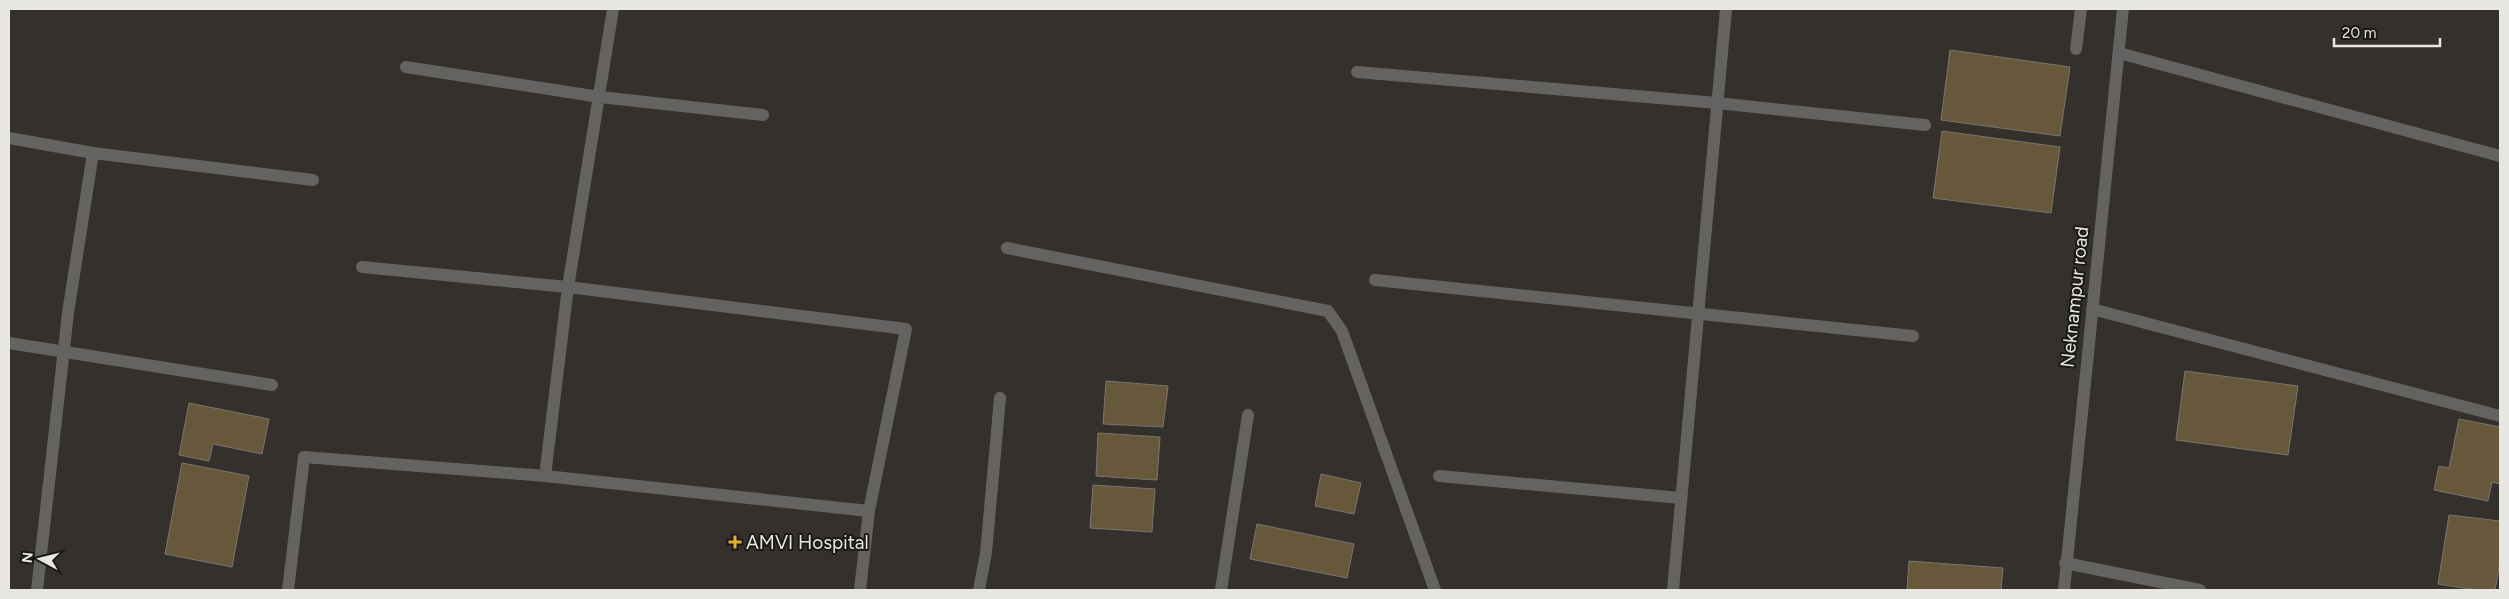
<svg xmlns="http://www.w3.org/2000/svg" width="2509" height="599" viewBox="0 0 2509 599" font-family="Figtree,sans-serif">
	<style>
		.building { fill: #67583c; stroke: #7a7670 }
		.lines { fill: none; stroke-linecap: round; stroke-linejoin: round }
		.lane { stroke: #656361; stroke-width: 12 }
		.street { stroke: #656361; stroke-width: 12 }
		.poi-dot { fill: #e4ae35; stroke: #1a1917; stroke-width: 2 }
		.labels { text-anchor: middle; stroke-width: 4; stroke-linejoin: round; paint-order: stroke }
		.street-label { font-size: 19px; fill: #e7e6e2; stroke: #1a1917 }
		.poi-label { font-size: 19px; fill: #e7e6e2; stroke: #1a1917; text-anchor: start }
	</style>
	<rect width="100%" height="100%" fill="#34312c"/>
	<g class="building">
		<path d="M1950,50L2070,67L2060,136L1941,120Z"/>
		<path d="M1942,131L2060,147L2051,213L1933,198Z"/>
		<path d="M2185,371L2298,386L2288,455L2176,440Z"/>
		<path d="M1106,381L1168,386L1163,427L1103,424Z"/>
		<path d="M189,403L269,419L262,454L213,444L209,461L179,455Z"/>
		<path d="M2459,419L2500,427V484L2492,482L2488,501L2434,490L2439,466L2449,468Z"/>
		<path d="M1098,433L1160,437L1157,480L1096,476Z"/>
		<path d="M182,463L249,476L232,567L165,554Z"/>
		<path d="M1321,474L1361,483L1354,514L1315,506Z"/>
		<path d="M1093,485L1155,489L1152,532L1090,528Z"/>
		<path d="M2449,515L2500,521V562L2495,590H2476L2438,584Z"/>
		<path d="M1257,524L1354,544L1347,578L1250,559Z"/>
		<path d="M1909,561L2003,568L2001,590H1907Z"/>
	</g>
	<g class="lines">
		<g class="lane">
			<path d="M406,67L600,97L763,115"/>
			<path d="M362,267L568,287L906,329L869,511"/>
			<path d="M545,476L568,287L613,9"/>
			<path d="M288,590L304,457L545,476L869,511L860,590"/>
		</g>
		<g class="street">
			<path d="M2076,49L2081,9"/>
			<path d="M2119,53L2500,156"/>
			<path d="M1357,72L1717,103L1925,125"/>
			<path d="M9,138L93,153L313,180"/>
			<path d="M1007,248L1328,311L1342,331L1435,590"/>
			<path d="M1375,280L1913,336"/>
			<path d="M2092,309L2500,416"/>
			<path d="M9,343L272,385"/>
			<path d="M1439,476L1681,498"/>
			<path d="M2065,563L2200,590"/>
			<path d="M37,590L68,313L93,153"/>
			<path d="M979,590L986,553L1000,398"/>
			<path d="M1221,590L1248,415"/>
			<path d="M1673,590L1726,9"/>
			<path d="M2064,590L2123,9"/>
		</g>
	</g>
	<path class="poi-dot" d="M732.5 534.5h5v5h5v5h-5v5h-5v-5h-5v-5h5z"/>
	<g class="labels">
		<g class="street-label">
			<text transform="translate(2074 297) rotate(-84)" y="7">Neknampur road</text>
		</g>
		<g class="poi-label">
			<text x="746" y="549">AMVI Hospital</text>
		</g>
	</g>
	<rect width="2509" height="599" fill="none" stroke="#e7e6e2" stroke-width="20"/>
	<g transform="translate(40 559) rotate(277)" stroke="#1a1917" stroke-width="4" paint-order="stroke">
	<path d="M0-4L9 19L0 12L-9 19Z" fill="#e7e6e2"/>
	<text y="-8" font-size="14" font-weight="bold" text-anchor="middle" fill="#e7e6e2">N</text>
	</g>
	<path d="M2334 38v8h106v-8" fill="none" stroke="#e7e6e2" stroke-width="2.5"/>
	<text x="2342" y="38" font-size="15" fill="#e7e6e2" stroke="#1a1917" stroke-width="4" paint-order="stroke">20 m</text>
</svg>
